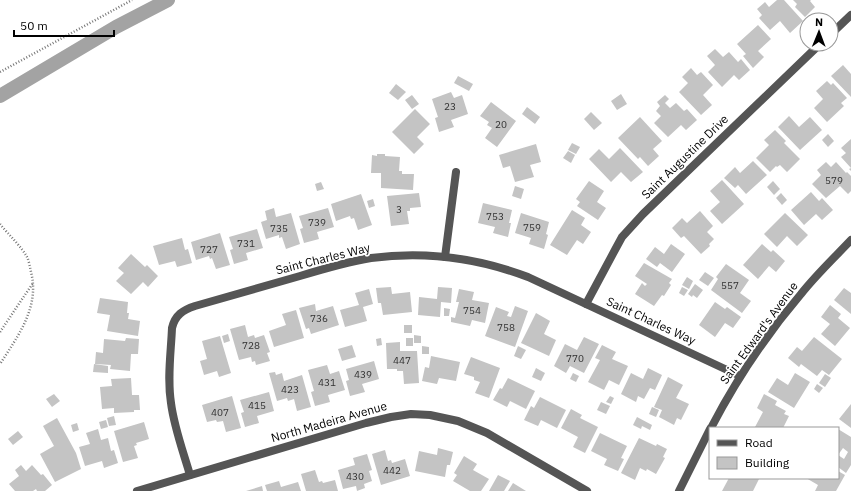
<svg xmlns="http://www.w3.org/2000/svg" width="851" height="491" viewBox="0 0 851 491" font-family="'IBM Plex Sans',sans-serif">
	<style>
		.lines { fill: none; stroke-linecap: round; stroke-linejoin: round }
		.canal { stroke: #a3a3a3; stroke-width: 14 }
		.building { fill: #c4c4c4; fill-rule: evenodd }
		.path { stroke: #777; stroke-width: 2.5; stroke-dasharray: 1 2; stroke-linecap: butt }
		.minor { stroke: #555; stroke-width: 8 }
		.labels { text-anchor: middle; stroke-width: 3.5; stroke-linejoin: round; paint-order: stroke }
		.number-label { font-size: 10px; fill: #313131 }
		.street-label { font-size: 12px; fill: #000; stroke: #fff }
	</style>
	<rect width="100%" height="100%" fill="#fff"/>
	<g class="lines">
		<path class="canal" d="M0,96L116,27L168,0"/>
	</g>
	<g class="building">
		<path d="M777,0H784L803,21L790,33L780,21L770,30L759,18L762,15L757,9L765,2L769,7Z"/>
		<path d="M793,0H811L810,1L815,7L805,17L795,7L797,4Z"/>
		<path d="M758,25L771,39L758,51L764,57L753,68L743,56L746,54L737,44Z"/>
		<path d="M715,49L723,57L729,52L738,62L741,59L750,70L739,80L734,75L722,87L708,72L715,65L707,56Z"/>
		<path d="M843,65L851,74V97L831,76Z"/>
		<path d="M691,68L697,75L701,72L713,85L703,95L712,105L701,115L679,92L688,83L682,77Z"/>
		<path d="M458,76L473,84L469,91L454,83Z"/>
		<path d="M827,81L831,85L833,83L847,98L841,103L844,106L827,122L814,108L823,99L816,91Z"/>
		<path d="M396,84L406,92L398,100L389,93Z"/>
		<path d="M451,92L454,98L462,95L468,114L451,120L454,127L439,132L435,118L438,117L432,99Z"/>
		<path d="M621,94L627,104L617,110L611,101Z"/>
		<path d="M412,95L419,104L412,109L405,100Z"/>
		<path d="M665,95L669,99L665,103L670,108L676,103L684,111L687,109L697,120L686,130L681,125L668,137L654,123L661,116L656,111L660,106L657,102Z"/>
		<path d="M491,102L516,121L497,147L485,138L492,128L487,125L489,122L480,116Z"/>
		<path d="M527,107L540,117L535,124L522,114Z"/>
		<path d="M415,109L430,124L417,137L424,144L414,154L392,132Z"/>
		<path d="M591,112L602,123L594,130L584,119Z"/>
		<path d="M789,116L799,127L810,117L822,130L800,150L778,127Z"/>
		<path d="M640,117L662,141L653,149L659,156L648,166L640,157L638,159L618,138Z"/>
		<path d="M775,130L786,141L784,143L800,159L787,172L780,165L777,167L776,166L770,172L756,158L769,145L764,140Z"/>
		<path d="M828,134L834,141L828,147L822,140Z"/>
		<path d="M851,139V171L849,169L851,168L841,157L846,153L841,148Z"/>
		<path d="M572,143L580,147L576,154L568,150Z"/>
		<path d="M536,144L541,162L530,165L534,177L515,182L510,166L503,168L499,155Z"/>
		<path d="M620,148L643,172L631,182L621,172L611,182L589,159L599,149L609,159Z"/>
		<path d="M568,151L575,155L571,163L563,158Z"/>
		<path d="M377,154H385V156L400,157L399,171H402V174H414L413,190L381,188V173H371L372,155L377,156Z"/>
		<path d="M753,161L767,175L746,194L738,185L735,188L724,178L735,167L740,173Z"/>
		<path d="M826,162L831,167L836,162L846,173L847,172L851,176V191L848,194L840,186L826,198L812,184L821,175L817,170Z"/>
		<path d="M722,180L744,204L722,224L710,211L720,202L710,191Z"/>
		<path d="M589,181L604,191L597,202L606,208L598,220L577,206L580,202L576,199Z"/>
		<path d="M773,181L780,189L774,195L767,187Z"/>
		<path d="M321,182L324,189L317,191L315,184Z"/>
		<path d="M515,186L524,189L521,199L512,196Z"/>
		<path d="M811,192L819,201L822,198L833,210L822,220L816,214L804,225L791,210Z"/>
		<path d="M419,193L421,207L410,208V211H407L409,224L391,226L387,196Z"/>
		<path d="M781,193L787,200L782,205L776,198Z"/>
		<path d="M361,194L372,225L358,230L354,218L351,219L350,216L336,221L331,204Z"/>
		<path d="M373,199L375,206L369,208L367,201Z"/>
		<path d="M483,203L512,210L509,223H511L508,237L493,233L495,227L478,223Z"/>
		<path d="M274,208L276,217L291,213L300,244L286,249L282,237L279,238V235L266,239L261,222L267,220L265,211Z"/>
		<path d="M328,208L334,227L317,232L319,239L304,243L300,229L303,228L299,216Z"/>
		<path d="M572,210L585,218L581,225L591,232L583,244L577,240L567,255L550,245Z"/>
		<path d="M700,211L713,226L707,232L714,239L709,244L710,246L701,254L684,236L681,238L672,228L682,218L687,223Z"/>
		<path d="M521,213L549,222L546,234L548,235L544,249L529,244L531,238L515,233Z"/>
		<path d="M785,213L808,235L797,246L787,236L777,247L764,234Z"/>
		<path d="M257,229L263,248L246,253L248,260L234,264L230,250L233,249L229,237Z"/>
		<path d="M220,233L230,265L216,269L212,258L210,259L209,256L196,260L191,242Z"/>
		<path d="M182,238L185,250L188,249L192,263L177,267L175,261L159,265L153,246Z"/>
		<path d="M671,244L685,254L672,272L660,263L657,267L646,259L655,247L664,254Z"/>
		<path d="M762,244L771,252L773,250L785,261L776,272L769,266L758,279L743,265Z"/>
		<path d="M131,254L145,267L147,265L158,276L148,287L143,282L131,294L116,281L124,273L118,268Z"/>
		<path d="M644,263L672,279L669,283L671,285L664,296L662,295L654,306L635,294L642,283L645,286L647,284L635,276Z"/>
		<path d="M726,264L749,280L740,293L751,301L742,313L711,290L718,279L716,277Z"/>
		<path d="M705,272L714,278L708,286L699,280Z"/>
		<path d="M687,277L693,281L689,289L682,285Z"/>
		<path d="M695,284L703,290L697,298L693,295L692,297L688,294Z"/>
		<path d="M391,287L392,294L410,292L412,312L383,315L381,303H378L376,288Z"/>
		<path d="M438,287L452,288L451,303L441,302L440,317L418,315L419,297L437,299Z"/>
		<path d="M682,287L688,290L684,296L679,293Z"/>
		<path d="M844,288L851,293V314L834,300Z"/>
		<path d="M369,289L373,304L363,307L367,321L345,327L340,310L359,305L355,293Z"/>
		<path d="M459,289L474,292L472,300L489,303L485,323L472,320L470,326L451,322V317L455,318L459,302H456Z"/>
		<path d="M100,298L128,302L127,313H129L128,319L140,321L138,336L107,331L110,315L97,313Z"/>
		<path d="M715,302L725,309L727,307L741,317L733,328L725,323L715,337L699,325Z"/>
		<path d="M315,304L316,311L333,306L339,325L311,334L309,328L306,329L299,308Z"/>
		<path d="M830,305L841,314L838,318L850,328L835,346L821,334L830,324L821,317Z"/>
		<path d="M515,306L528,311L515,347L485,336L496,307L509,312L507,316L511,317Z"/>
		<path d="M444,308L450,309L449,316H444Z"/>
		<path d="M296,310L304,338L274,347L269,331L286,325L282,314Z"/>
		<path d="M536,313L550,321L544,334L556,340L549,356L521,343Z"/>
		<path d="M245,325L248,337L254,335L255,338L264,335L270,352L267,353L270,361L256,365L255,361L252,362L251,357L239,360L230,329Z"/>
		<rect x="404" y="325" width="8" height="8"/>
		<path d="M228,334L230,341L224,343L222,336Z"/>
		<path d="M414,335L421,336V343H414Z"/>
		<path d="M220,336L231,373L219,377L217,371L204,375L200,361L207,359L202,341Z"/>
		<path d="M584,337L599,344L584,373L570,366L566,373L554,366L565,344L577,350Z"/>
		<path d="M814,337L842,359L829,375L822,370L817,376L801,364L799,367L788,358L797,347L802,351Z"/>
		<path d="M126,338L139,339L138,354H131L130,371L110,369L111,365L95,364L96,352L103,353L104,339L125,341Z"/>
		<path d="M381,338L382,345L377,346L376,339Z"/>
		<rect x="406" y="338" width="7" height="8"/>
		<path d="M400,342V351H417L419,383L404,384L403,371H397V369H387L386,343Z"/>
		<path d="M352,345L356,357L342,361L338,349Z"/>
		<path d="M602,345L616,352L612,359L628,366L619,385L609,380L604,390L588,382L600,360L595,358Z"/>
		<path d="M422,346L429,347V354H422Z"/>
		<path d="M518,346L526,350L521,359L514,356Z"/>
		<path d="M431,356L460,362L456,381L439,378L437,384L422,381L425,367L429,368Z"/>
		<path d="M471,357L500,368L489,398L475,393L480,382L474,380V377L464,374Z"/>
		<path d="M374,361L379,379L362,384L365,392L350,396L346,381L349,380L346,369Z"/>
		<path d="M94,364L108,366V373L93,372Z"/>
		<path d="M327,365L330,374L339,371L345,390L328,395L330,402L315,406L311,392L314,391L308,370Z"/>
		<path d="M536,368L545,373L541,381L532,377Z"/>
		<path d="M648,368L662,375L655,390L650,388L644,399L638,396L636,402L621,394L631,373L643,379Z"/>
		<path d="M275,372L276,375L282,373L284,381L302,375L311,407L297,411L294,399L288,401L287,398L277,401L269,373Z"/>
		<path d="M573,373L579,376L576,382L570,379Z"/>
		<path d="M795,373L810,382L794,408L768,392L777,378L788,385Z"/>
		<path d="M825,374L831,378L825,387L819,383Z"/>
		<path d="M668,377L683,385L676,398L689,404L681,420L677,418L674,425L659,417L662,410L654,407Z"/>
		<path d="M131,378L132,395H139L140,410H134V412L114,413V408L102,409L100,387L112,386L111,379Z"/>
		<path d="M508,378L535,391L526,409L510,401L507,407L493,400L500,388L502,389Z"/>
		<path d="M817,384L823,388L819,393L814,389Z"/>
		<path d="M269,392L274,411L257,416L259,423L245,427L241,413L244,412L240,400Z"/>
		<path d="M54,394L60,401L52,407L46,399Z"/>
		<path d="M764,394L777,401L775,405L786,411L784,414L789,416L783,428L755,427L763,412L757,408Z"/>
		<path d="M232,396L241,428L226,432L223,421L217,422L216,420L207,422L202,405Z"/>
		<path d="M610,396L614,398L611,404L606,402Z"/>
		<path d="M540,397L566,410L557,428L541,420L538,426L524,420L531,406L534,408Z"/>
		<path d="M601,402L610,406L606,414L597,410Z"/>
		<path d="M851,404V428L839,419Z"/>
		<path d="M652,407L659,410L656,417L649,414Z"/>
		<path d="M571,409L582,415L580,418L598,427L585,453L573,447L578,437L561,428Z"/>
		<path d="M114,416L116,425L109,426L107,418Z"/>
		<path d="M637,417L652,425L650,430L642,426L641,429L633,425Z"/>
		<path d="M57,418L76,453L81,469L55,482L40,454L54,446L43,426Z"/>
		<path d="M106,420L108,427L101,429L99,422Z"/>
		<path d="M144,422L149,439L136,443L137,445L134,446L138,458L123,462L114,431Z"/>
		<path d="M77,423L79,430L73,432L71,425Z"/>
		<path d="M98,429L101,440L108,438L111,451L114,450L118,463L104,468L102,461L85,466L79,447L90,444L86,433Z"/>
		<path d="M838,429L851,437V465L846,473L838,467ZM843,448L848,452L844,459L838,455Z"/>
		<path d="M18,431L23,437L13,445L8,439Z"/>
		<path d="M600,433L627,446L621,458L624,459L618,471L604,465L607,459L591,451Z"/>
		<path d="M639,438L656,446L657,444L667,449L663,457L665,458L656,474L647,469L646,471L640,468L635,480L621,473Z"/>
		<path d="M438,448L453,452L450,465H447L445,477L415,471L419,451L437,455Z"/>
		<path d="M385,450L388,461L391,460L392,463L405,459L410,476L381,485L372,454Z"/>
		<path d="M367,454L372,470L369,471L372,481L364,484L365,488L357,491L356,486L343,489L338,470L355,465L353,458Z"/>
		<path d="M464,456L477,464L473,470L489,479L481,491H470L453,481L457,475L454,473Z"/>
		<path d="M21,465L26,471L32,465L41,475L43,474L52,485L45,491H37L36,489L33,491H15L9,484L19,476L15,470Z"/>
		<path d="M315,470L319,482L322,481L323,483L335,480L338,491H306L301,474Z"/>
		<path d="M838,471L845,475L836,491H815L818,485L806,478H838Z"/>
		<path d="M498,475L510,481L504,491H489Z"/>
		<path d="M729,478H758L759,479L753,491H722Z"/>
		<path d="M279,481L281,487L298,482L301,491H267L265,485Z"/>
		<path d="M513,483L526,491H508Z"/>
		<path d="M262,486L263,491H246Z"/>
	</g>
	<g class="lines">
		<g class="path">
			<path d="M0,72L132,0"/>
			<path d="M0,224C8,234 21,246 27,257C29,261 30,267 31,272C40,307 18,336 0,364"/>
			<path d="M0,332L33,283"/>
		</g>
		<g class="minor">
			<path d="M831,34L851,15"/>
			<path d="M445,257L456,172"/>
			<path d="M586,304L616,248L622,237L643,214L820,44"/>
			<path d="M711,428C736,380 766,335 801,294C816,275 834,258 851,240"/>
			<path d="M190,475C183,451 174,427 171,403C167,378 171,352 172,328C175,315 183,310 195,306C230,296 265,286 300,276C323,269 347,262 371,258C424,251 478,258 528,277L740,376"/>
			<path d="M137,491L366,423L391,417L411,414L430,415L458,421L487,433L587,491"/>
			<path d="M679,491L710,429"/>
		</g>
	</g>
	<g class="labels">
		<g class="number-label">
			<text x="450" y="110">23</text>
			<text x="501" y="128">20</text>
			<text x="834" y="184">579</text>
			<text x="399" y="213">3</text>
			<text x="495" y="220">753</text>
			<text x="317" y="226">739</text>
			<text x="532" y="231">759</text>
			<text x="279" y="232">735</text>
			<text x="246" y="247">731</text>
			<text x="209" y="253">727</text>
			<text x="730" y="289">557</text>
			<text x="472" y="314">754</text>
			<text x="319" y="322">736</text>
			<text x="506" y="331">758</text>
			<text x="251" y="349">728</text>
			<text x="575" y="362">770</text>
			<text x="402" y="364">447</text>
			<text x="363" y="378">439</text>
			<text x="327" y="386">431</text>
			<text x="290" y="393">423</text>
			<text x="257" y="409">415</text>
			<text x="220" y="416">407</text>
			<text x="392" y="474">442</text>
			<text x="355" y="480">430</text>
		</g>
		<g class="street-label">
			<text transform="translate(685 157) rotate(-44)" y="4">Saint Augustine Drive</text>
			<text transform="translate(323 259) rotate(-14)" y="4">Saint Charles Way</text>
			<text transform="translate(651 321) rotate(25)" y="4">Saint Charles Way</text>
			<text transform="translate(759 333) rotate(-54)" y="4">Saint Edward's Avenue</text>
			<text transform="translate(329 422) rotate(-16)" y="4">North Madeira Avenue</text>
		</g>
	</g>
	<rect x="709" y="427" width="130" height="52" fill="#ffffff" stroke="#999999"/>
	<rect x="717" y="440" width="20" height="6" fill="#555555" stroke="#999999"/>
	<text x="745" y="447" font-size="12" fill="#000000">Road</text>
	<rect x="717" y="457" width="20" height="12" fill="#c4c4c4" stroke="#999999"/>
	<text x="745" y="467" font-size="12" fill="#000000">Building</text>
	<g transform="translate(819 32) rotate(1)"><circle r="19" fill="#ffffff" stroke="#999999"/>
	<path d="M0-3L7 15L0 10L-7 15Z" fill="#000000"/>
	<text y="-6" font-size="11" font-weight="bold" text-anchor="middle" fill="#000000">N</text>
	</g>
	<path d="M14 30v6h100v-6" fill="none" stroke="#000000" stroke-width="2"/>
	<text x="20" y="30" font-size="12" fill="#000000" stroke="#ffffff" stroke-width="3" paint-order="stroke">50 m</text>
</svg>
